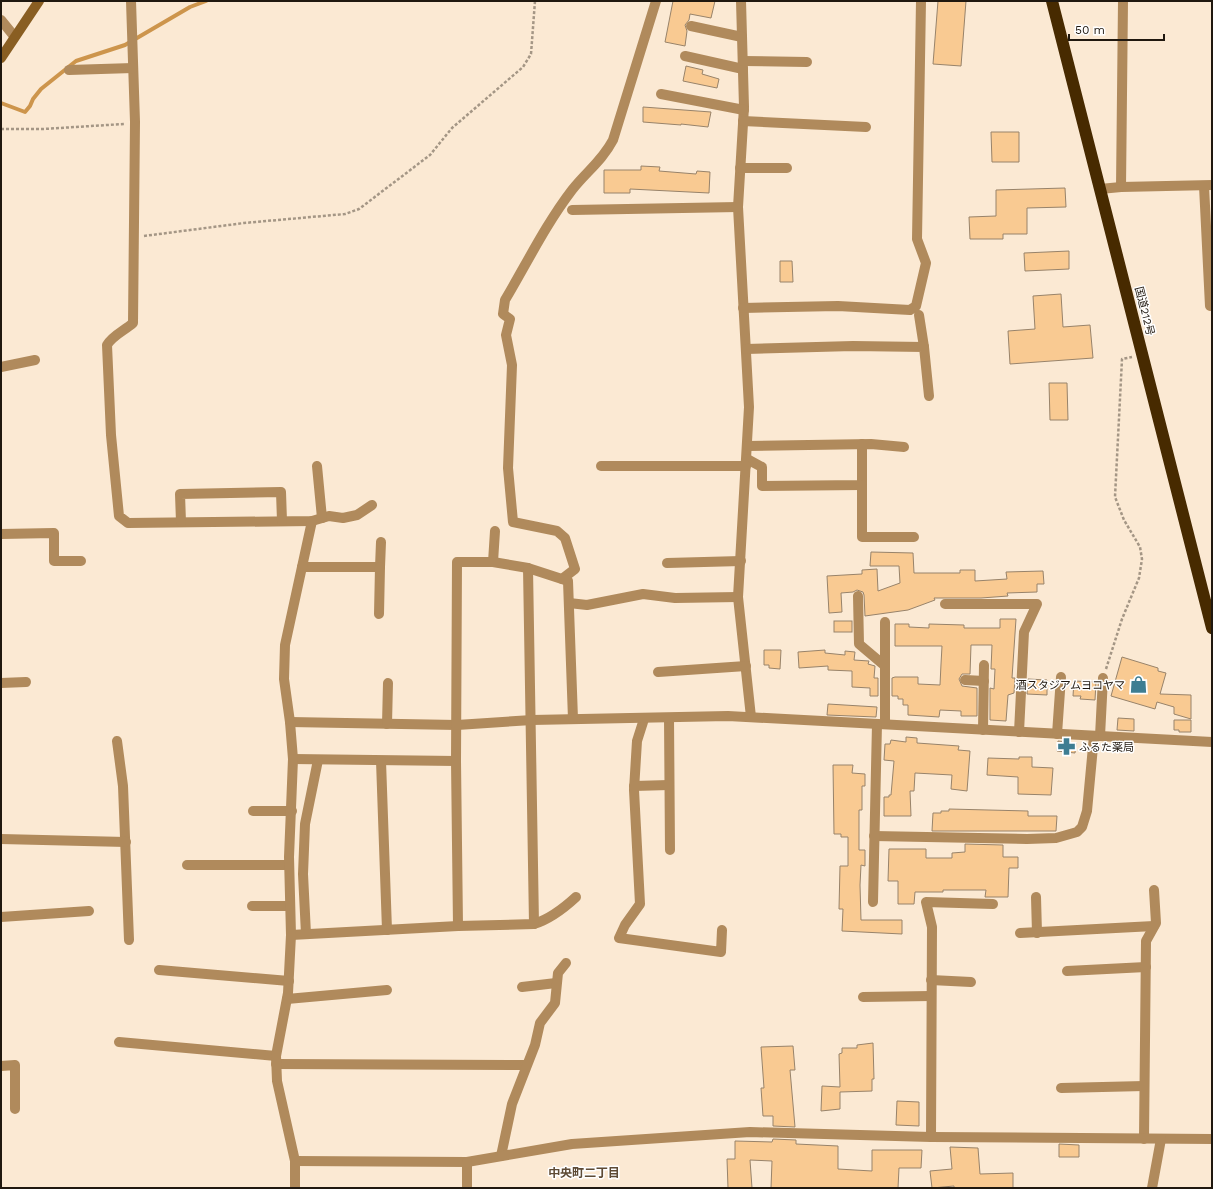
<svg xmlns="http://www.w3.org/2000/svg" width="1213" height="1189" viewBox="0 0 1213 1189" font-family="'Work Sans','Noto Sans JP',sans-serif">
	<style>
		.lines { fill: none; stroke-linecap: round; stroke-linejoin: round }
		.stream { stroke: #cd954c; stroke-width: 4 }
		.building { fill: #f9ca92; stroke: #98836a }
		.path { stroke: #a49685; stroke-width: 2.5; stroke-dasharray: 3 2; stroke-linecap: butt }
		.street { stroke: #b08a5c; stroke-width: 10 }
		.secondary { stroke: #895e22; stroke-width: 10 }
		.highway { stroke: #472a00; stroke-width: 12 }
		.labels { text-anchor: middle; stroke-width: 3; stroke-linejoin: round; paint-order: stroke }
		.street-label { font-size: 11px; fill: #20180f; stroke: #fff }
		.poi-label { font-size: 11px; fill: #20180f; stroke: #fff; text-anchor: end }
		.neighbourhood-label { font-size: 12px; font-weight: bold; fill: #5e4b35; stroke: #fff }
	</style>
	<rect width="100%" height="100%" fill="#fbe9d3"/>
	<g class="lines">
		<path class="stream" d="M1,103L25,112L30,106L33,99L41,89L76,61L125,45L190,7L206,1"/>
	</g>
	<g class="building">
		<path d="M673,1H715L711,18L690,14L689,20L685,25L687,31L685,46L665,42Z"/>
		<path d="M938,1H966L961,66L933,64Z"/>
		<path d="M686,66L703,70L702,74L719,79L717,88L683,81Z"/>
		<path d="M643,107L711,112L708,127L681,124V125L643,122Z"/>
		<path d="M991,132H1019V162H992Z"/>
		<path d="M641,166L660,167L659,171L696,174L697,171L710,172L709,193L630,189V193H604V170H641Z"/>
		<path d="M1065,188L1066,207L1027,208V234H1003V239H970L969,217L996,216V190Z"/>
		<path d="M1069,251V269L1025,271L1024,253Z"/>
		<path d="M780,261H792L793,282H780Z"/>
		<path d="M1061,294L1063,327L1090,325L1093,358L1010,364L1008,331L1035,329L1033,296Z"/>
		<path d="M1049,383H1067L1068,420H1050Z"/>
		<path d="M871,552L913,553L914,573H960V570H975V581L1007,579L1006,572L1043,571L1044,584H1037V592L1007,593L1008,596L981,598H934L935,600L908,610L865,616L864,595L863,592L857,590L853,592L841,593L842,612L829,613L827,576L862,574V570L877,569L878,591L900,583L899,566H870Z"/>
		<path d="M1000,619H1016L1012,678H1015L1014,693L1008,695L1006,721L990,720V688L994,689L995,669H991L992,645H971L970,674H962L959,679L962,686L977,688V716H961V711L940,710L939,717L908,715V705H903V699H898V696H892V678L895,677H918V684L940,685L941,664L942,646H895V624H909V627L929,628V624L964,625V628H1000Z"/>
		<rect x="834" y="621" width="18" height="11"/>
		<path d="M764,650H781L780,669L769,668V665H764Z"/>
		<path d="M825,650V653L845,655V651L855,652L854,660L869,661L868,664L875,666L874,678H878V696H870V688L852,687V671L828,670V666L799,668L798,652Z"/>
		<path d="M1122,657L1158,668V671L1166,673L1160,694L1191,695V719L1174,714V707L1157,702L1155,709L1111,696Z"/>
		<path d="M1028,679L1047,680V695L1027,694Z"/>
		<path d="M1074,681L1096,682L1095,700L1080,699L1081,696H1073Z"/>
		<path d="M828,704L877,707L876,717L827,715Z"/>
		<path d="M1118,718L1134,719V731L1117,730Z"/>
		<path d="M1174,720H1191V732H1179V730H1174Z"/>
		<path d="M906,737L917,738V743L959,746L958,750L970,751L967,791L951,789L952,775L915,773L914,791H910L911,816H884V797H889V795H891L894,761L884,760L885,744H890L891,740L906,742Z"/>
		<path d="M1058,741L1076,743L1075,753L1057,751Z"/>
		<path d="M1019,757H1032V767L1053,768L1051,795L1018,794V777L987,775L988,758L1019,759Z"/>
		<path d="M833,765H853L852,773L865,774V786H862V810H859V850H865V866L861,865L860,885L861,920H902V934L842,931L843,909H839L840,866H848V837H841V834H834Z"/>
		<path d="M949,809L1028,811V816H1057L1056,831H932L933,813H941V811H949Z"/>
		<path d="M965,844L1003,845V857H1018V868H1009L1008,897H985L986,890H943V892H915L914,904H898V881H888L889,849H926V858H952V853L965,852Z"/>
		<path d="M873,1043L874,1079H872V1091L840,1092V1109L821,1111L822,1086L840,1087L839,1054L842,1053V1048H857V1045Z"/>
		<path d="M793,1046L795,1070H790L795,1127L773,1126V1116H763L761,1088H764L761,1047Z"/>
		<path d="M897,1101L919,1102V1126L896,1125Z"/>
		<path d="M773,1139L796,1140V1144L838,1146V1169L872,1171V1150H922L921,1168H899L898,1188H771L772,1161L750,1160L752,1188H728L727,1159H735V1141L772,1142Z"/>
		<path d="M1059,1144L1079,1145V1157H1059Z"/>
		<path d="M950,1147L978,1148L980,1174L1013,1173V1188H954V1186L932,1188L930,1171L952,1169Z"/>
	</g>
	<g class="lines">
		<g class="path">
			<path d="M1,129H43L124,124"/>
			<path d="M144,236L244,223L345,214L359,209L430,155L452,128L523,67L531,54L535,1"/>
			<path d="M1106,669L1122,619L1139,578L1142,559L1140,547L1124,520L1115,497L1122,359L1132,357"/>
		</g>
		<g class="street">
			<path d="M131,1L135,122L133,323C124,331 113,335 107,345L111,435L119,516L128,523L312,521L329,516L343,518L357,515L372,505"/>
			<path d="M741,1L744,107L738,207L749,407L738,597L751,717"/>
			<path d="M1,20L14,36"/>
			<path d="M691,26L742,37"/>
			<path d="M685,56L743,69"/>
			<path d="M743,61L807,62"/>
			<path d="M69,70L133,68"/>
			<path d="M661,94L744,110"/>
			<path d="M743,121L866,127"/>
			<path d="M740,168H787"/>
			<path d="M1204,186L1210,306H1212"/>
			<path d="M1121,187L1123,1"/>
			<path d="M1100,189L1121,187L1212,185"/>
			<path d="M572,210L738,207"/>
			<path d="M743,308L838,306L910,310L916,306L926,263L917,239L921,1"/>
			<path d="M919,315L924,347"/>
			<path d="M746,349L853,346L924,347L929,396"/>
			<path d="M1,367L35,360"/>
			<path d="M748,446L871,444L904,447"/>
			<path d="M747,459L762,467V486L862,485V444"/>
			<path d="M317,466L322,518"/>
			<path d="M601,466H746"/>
			<path d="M862,485V537H914"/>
			<path d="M181,522L180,494L281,492L282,521"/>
			<path d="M1,534L54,533V561H81"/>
			<path d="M493,562L495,531"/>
			<path d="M667,563L741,561"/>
			<path d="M302,567H380L381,542"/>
			<path d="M562,579L575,569L565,538L557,531L513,522L508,468L512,365L506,335L510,319L503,314L505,300C527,263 546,224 572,190C586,172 602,161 613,140L656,1"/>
			<path d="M858,596L859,644L885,666"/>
			<path d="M569,603L587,605L643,594L675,598L738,597"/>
			<path d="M945,604H1037L1024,632L1019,732"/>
			<path d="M379,614L380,567"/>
			<path d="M658,672L746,666"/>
			<path d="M965,680L984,681"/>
			<path d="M1,683L26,682"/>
			<path d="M669,718L670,850"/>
			<path d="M644,719L637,741L634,790L640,904L625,925L619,938L721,952L722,930"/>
			<path d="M290,722L457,725L532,720L728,716L1212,742"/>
			<path d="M387,724L388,683"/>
			<path d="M885,724V622"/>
			<path d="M983,730L984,665"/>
			<path d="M1057,734L1061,677"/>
			<path d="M1100,736L1103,678"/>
			<path d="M117,741L123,786L129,940"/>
			<path d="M293,759L456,761"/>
			<path d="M381,761L387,930"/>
			<path d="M634,786L669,785"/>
			<path d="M253,811H292"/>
			<path d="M874,836L1027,839L1056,838L1077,832L1082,827L1087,811L1094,736"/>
			<path d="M1,839L126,842"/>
			<path d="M187,865H289"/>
			<path d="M1036,897L1037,933"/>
			<path d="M873,902L877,724"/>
			<path d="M252,906H290"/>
			<path d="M1,917L89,911"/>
			<path d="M534,924C550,919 563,909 576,897"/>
			<path d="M458,926L456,761L457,562H493L528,568L568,581L573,719"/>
			<path d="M1020,933L1154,926"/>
			<path d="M306,934L303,874L305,824L318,760"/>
			<path d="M291,935L458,926L534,924L528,568"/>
			<path d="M159,970L289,981"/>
			<path d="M1067,971L1146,967"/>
			<path d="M931,980L971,982"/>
			<path d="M522,987L556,983"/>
			<path d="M863,997L931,996"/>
			<path d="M287,999L387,990"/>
			<path d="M119,1042L276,1056"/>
			<path d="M276,1064L526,1065"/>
			<path d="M1,1066L15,1065V1109"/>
			<path d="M1061,1088L1144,1086"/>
			<path d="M931,1137L932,927L926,902L993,904"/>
			<path d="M1144,1139L1146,941L1156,923L1154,890"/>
			<path d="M501,1156L512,1104L535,1045L540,1023L555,1003L558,973L566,963"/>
			<path d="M295,1161L467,1162L572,1144L750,1132L931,1137L1212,1139"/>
			<path d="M295,1188V1161L277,1081L276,1056L288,993L291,935L289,857L293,759L290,722L284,679L285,645L312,521"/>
			<path d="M467,1188V1162"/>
			<path d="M1152,1188L1161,1139"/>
		</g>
		<path class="secondary" d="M1,58L39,1"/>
		<path class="highway" d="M1052,1L1212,628"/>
	</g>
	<defs>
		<symbol id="shop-bare" viewBox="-9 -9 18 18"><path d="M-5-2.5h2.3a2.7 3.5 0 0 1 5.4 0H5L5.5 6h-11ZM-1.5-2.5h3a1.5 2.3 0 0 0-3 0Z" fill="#3e7d92" stroke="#fff" stroke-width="2.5" paint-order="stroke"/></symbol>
		<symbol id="pharmacy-bare" viewBox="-9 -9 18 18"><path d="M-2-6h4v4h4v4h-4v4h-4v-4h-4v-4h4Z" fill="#3e7d92" stroke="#fff" stroke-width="2.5" paint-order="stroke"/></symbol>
	</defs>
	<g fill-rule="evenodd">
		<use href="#shop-bare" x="1126" y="672" width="25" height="25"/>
		<use href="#pharmacy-bare" x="1054" y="734" width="25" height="25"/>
	</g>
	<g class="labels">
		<g class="street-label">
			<text transform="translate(1145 311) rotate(76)" y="4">国道212号</text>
		</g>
		<g class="poi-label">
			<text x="1125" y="689">酒スタジアムヨコヤマ</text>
			<text x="1079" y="751" text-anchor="start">ふるた薬局</text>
		</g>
		<g class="neighbourhood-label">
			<text x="584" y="1177">中央町二丁目</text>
		</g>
	</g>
	<rect width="1213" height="1189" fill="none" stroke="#20180f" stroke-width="4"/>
	<path d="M1069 34v6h95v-6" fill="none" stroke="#20180f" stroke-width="2"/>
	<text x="1075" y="34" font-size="12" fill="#20180f" stroke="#ffffff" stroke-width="3" paint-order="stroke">50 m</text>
</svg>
